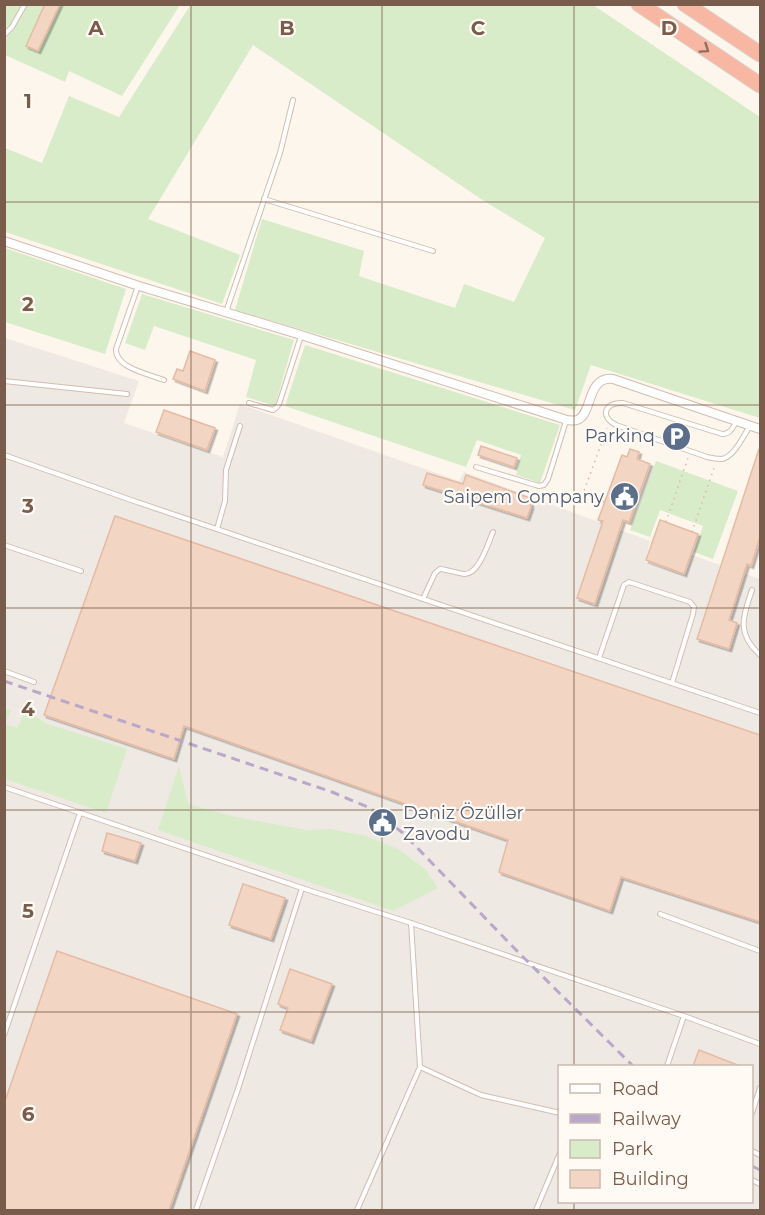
<svg xmlns="http://www.w3.org/2000/svg" width="765" height="1215" viewBox="0 0 765 1215" font-family="Montserrat,sans-serif">
	<style>
		.industrial { fill: #efe9e4; fill-rule: evenodd }
		.green { fill: #d8ecc9 }
		.building { fill: #f3d5c3; stroke: #e6bba3; stroke-width: 1.5; filter: url(#shadow) }
		.lines { fill: none; stroke-linecap: round; stroke-linejoin: round }
		.lane-casing { stroke: #d1beb0; stroke-width: 6 }
		.street-casing { stroke: #d1beb0; stroke-width: 10 }
		.highway-casing { stroke: #dad1cd; stroke-width: 17 }
		.path { stroke: #d9b8a5; stroke-width: 1.5; stroke-dasharray: 1.5 4.5; stroke-linecap: butt }
		.lane { stroke: #fff; stroke-width: 4 }
		.street { stroke: #fff; stroke-width: 8 }
		.highway { stroke: #f7b7a3; stroke-width: 15 }
		.rail { stroke: #b9a8c9; stroke-width: 3; stroke-dasharray: 9 6; stroke-linecap: butt }
		.oneway { stroke: #936e5e }
		.grid { fill: none; stroke: #7a5c4d; stroke-width: 1.5; stroke-opacity: 0.55 }
		.labels { text-anchor: middle; stroke-width: 4.5; stroke-linejoin: round; paint-order: stroke }
		.service-label { font-size: 18px; fill: #4e5e75; stroke: #fffaf3; text-anchor: end }
		.grid-label { font-size: 20px; text-anchor: middle; font-weight: bold; fill: #7a5c4d; stroke: #fffaf3; stroke-width: 4.5; stroke-linejoin: round; paint-order: stroke }
	</style>
	<defs>
		<filter id="shadow"><feDropShadow dx="2.5" dy="2.5" stdDeviation="0" flood-color="#0004"/></filter>
	</defs>
	<rect width="100%" height="100%" fill="#fdf6ec"/>
	<path class="industrial" d="M5,338L139,381L124,423L223,457L240,404L459,481L464,472L650,541L645,562L685,575L692,555L760,579V1210H5ZM560,1066H752V1202H560Z"/>
	<g class="green">
		<path d="M191,4L593,5L760,117V418L591,365L575,410L235,310L262,219L364,251L359,276L455,308L464,284L514,302L545,238L481,199L253,45L148,219L240,255L222,304L5,232V148L42,163L69,96L119,117Z"/>
		<path d="M5,5H180L122,96L69,71L65,82L5,55Z"/>
		<path d="M5,248L126,289L105,354L5,322Z"/>
		<path d="M142,294L294,340L275,406L246,397L256,360L154,326L145,350L125,343Z"/>
		<path d="M305,345L560,425L540,483L516,475L521,455L477,440L466,467L285,406Z"/>
		<path d="M656,461L738,491L713,559L694,552L703,526L660,510L650,537L630,530Z"/>
		<path d="M5,709L11,710L5,724L17,728L23,716L37,717L45,723L127,749L106,813L5,779Z"/>
		<path d="M179,766L188,804L236,817L306,830L330,829L366,836L398,849L425,869L438,888L393,911L158,830Z"/>
	</g>
	<g class="building">
		<path d="M45,4H60L38,51L26,46Z"/>
		<path d="M190,351L215,360L205,391L173,379L177,369L183,371Z"/>
		<path d="M164,410L215,428L207,450L156,432Z"/>
		<path d="M481,446L517,458L514,467L478,455Z"/>
		<path d="M630,449L639,452L637,459L650,464L629,522L623,520L595,604L577,598L603,521L598,520L622,455L627,457Z"/>
		<path d="M759,449H760V537L751,566L747,564L729,620L737,623L729,649L697,639Z"/>
		<path d="M427,473L463,484L466,475L530,498L531,507L527,518L423,485Z"/>
		<path d="M115,516L760,735V922L621,877L610,911L499,872L508,840L184,726L174,759L44,715Z"/>
		<path d="M660,520L698,534L684,574L646,560Z"/>
		<path d="M107,833L141,843L135,861L102,851Z"/>
		<path d="M243,884L285,898L271,939L229,925Z"/>
		<path d="M57,951L237,1014L169,1210H4V1104Z"/>
		<path d="M290,969L332,984L311,1041L280,1030L288,1008L278,1004Z"/>
		<path d="M699,1050L740,1066H693Z"/>
	</g>
	<g class="lines">
		<defs>
			<g id="lane">
				<path d="M4,35L12,27L25,4"/>
				<path d="M264,199L433,251"/>
				<path d="M138,286L116,349C115,368 149,374 164,380"/>
				<path d="M226,312L280,153L293,100"/>
				<path d="M4,381L127,394"/>
				<path d="M249,403L273,410L276,408L279,404L301,336"/>
				<path d="M736,422C732,429 730,434 722,434L623,403C605,402 599,416 616,425L707,457C711,458 717,459 722,459C735,456 743,436 750,426"/>
				<path d="M4,455L131,500L760,713"/>
				<path d="M476,467L532,484L539,486L544,485L548,479L566,421"/>
				<path d="M217,529L225,501L226,470L240,426"/>
				<path d="M4,545L81,571"/>
				<path d="M752,590C743,618 736,633 760,655"/>
				<path d="M423,599L435,573L440,569C449,570 456,573 464,574C479,575 488,543 493,532"/>
				<path d="M599,658L624,585L629,582L690,602L694,607L693,614L672,683"/>
				<path d="M4,671L34,682"/>
				<path d="M4,787L302,888L411,923L684,1016L760,1044"/>
				<path d="M660,914L760,951"/>
				<path d="M411,923L420,1067L481,1095L560,1113"/>
				<path d="M4,1035L80,813"/>
				<path d="M667,1066L684,1016"/>
				<path d="M752,1113L760,1088"/>
				<path d="M752,1151L760,1155"/>
				<path d="M752,1180L760,1184"/>
				<path d="M196,1210L238,1089L302,888"/>
				<path d="M357,1210L420,1067"/>
				<path d="M536,1210L560,1153"/>
			</g>
			<path id="street" d="M4,241L139,286L301,335L567,420C569,420 574,421 577,420C593,415 586,376 613,379L760,429"/>
			<g id="highway">
				<path d="M639,4L760,85"/>
				<path d="M685,4L760,54"/>
			</g>
		</defs>
		<use href="#lane" class="lane-casing"/>
		<use href="#street" class="street-casing"/>
		<use href="#highway" class="highway-casing"/>
		<g class="path">
			<path d="M604,502L587,495L584,491L607,428"/>
			<path d="M666,522L688,458"/>
			<path d="M692,532L715,465"/>
		</g>
		<use href="#lane" class="lane"/>
		<use href="#street" class="street"/>
		<use href="#highway" class="highway"/>
		<g class="rail">
			<path d="M4,681L332,792L370,808L403,833L518,952L633,1066"/>
			<path d="M752,1166L760,1170"/>
		</g>
	</g>
	<defs><path id="oneway-chevron" d="M-2-3.5L2.5 0L-2 3.5" fill="none" stroke-width="1.6" stroke-linecap="round" stroke-linejoin="round" transform="scale(1.5)"/></defs>
	<use class="oneway" href="#oneway-chevron" transform="translate(705 49) rotate(34)"/>
	<path class="grid" d="M191,4V1210M382,4V1210M574,4V1066M4,202H760M4,405H760M4,608H760M4,810H760M4,1012H760M574,1202V1210"/>
	<defs>
		<symbol id="parking-disc" viewBox="-11 -11 22 22"><circle r="9.5" fill="#5c6f8a" stroke="#fffaf3"/><path d="M-3.5-5.5H1a3.5 3.5 0 0 1 0 7H-1V5.5H-3.5ZM-1-3.4V-.6H.8a1.4 1.4 0 0 0 0-2.8Z" fill="#fff"/></symbol>
		<symbol id="civic-disc" viewBox="-11 -11 22 22"><circle r="9.5" fill="#5c6f8a" stroke="#fffaf3"/><path d="M-.6-6.5H3V-4.5H.6V-3L4-1V1h2V6H-6V1h2V-1L-.6-3ZM-1.2 2.5V6h2.4V2.5Z" fill="#fff"/></symbol>
	</defs>
	<g fill-rule="evenodd">
		<use href="#parking-disc" x="660" y="420" width="33" height="33"/>
		<use href="#civic-disc" x="608" y="480" width="33" height="33"/>
		<use href="#civic-disc" x="366" y="806" width="33" height="33"/>
	</g>
	<g class="labels">
		<g class="service-label">
			<text x="655" y="442">Parkinq</text>
			<text x="604" y="503">Saipem Company</text>
			<text x="403" y="819" text-anchor="start">Dəniz Özüllər<tspan x="403" dy="21">Zavodu</tspan></text>
		</g>
	</g>
	<g class="grid-label">
		<text x="96" y="35">A</text>
		<text x="287" y="35">B</text>
		<text x="478" y="35">C</text>
		<text x="669" y="35">D</text>
		<text x="28" y="108">1</text>
		<text x="28" y="311">2</text>
		<text x="28" y="513">3</text>
		<text x="28" y="716">4</text>
		<text x="28" y="918">5</text>
		<text x="28" y="1121">6</text>
	</g>
	<rect width="765" height="1215" fill="none" stroke="#7a5c4d" stroke-width="12"/>
	<rect x="558" y="1065" width="195" height="138" fill="#fffaf3" stroke="#cabbb1" stroke-width="1.5"/>
	<rect x="570" y="1084" width="30" height="9" fill="#ffffff" stroke="#cabbb1" stroke-width="1.5"/>
	<text x="612" y="1095" font-size="18" fill="#7a5c4d">Road</text>
	<rect x="570" y="1114" width="30" height="9" fill="#b9a8c9" stroke="#cabbb1" stroke-width="1.5"/>
	<text x="612" y="1125" font-size="18" fill="#7a5c4d">Railway</text>
	<rect x="570" y="1140" width="30" height="18" fill="#d8ecc9" stroke="#cabbb1" stroke-width="1.5"/>
	<text x="612" y="1155" font-size="18" fill="#7a5c4d">Park</text>
	<rect x="570" y="1170" width="30" height="18" fill="#f3d5c3" stroke="#cabbb1" stroke-width="1.5"/>
	<text x="612" y="1185" font-size="18" fill="#7a5c4d">Building</text>
</svg>
